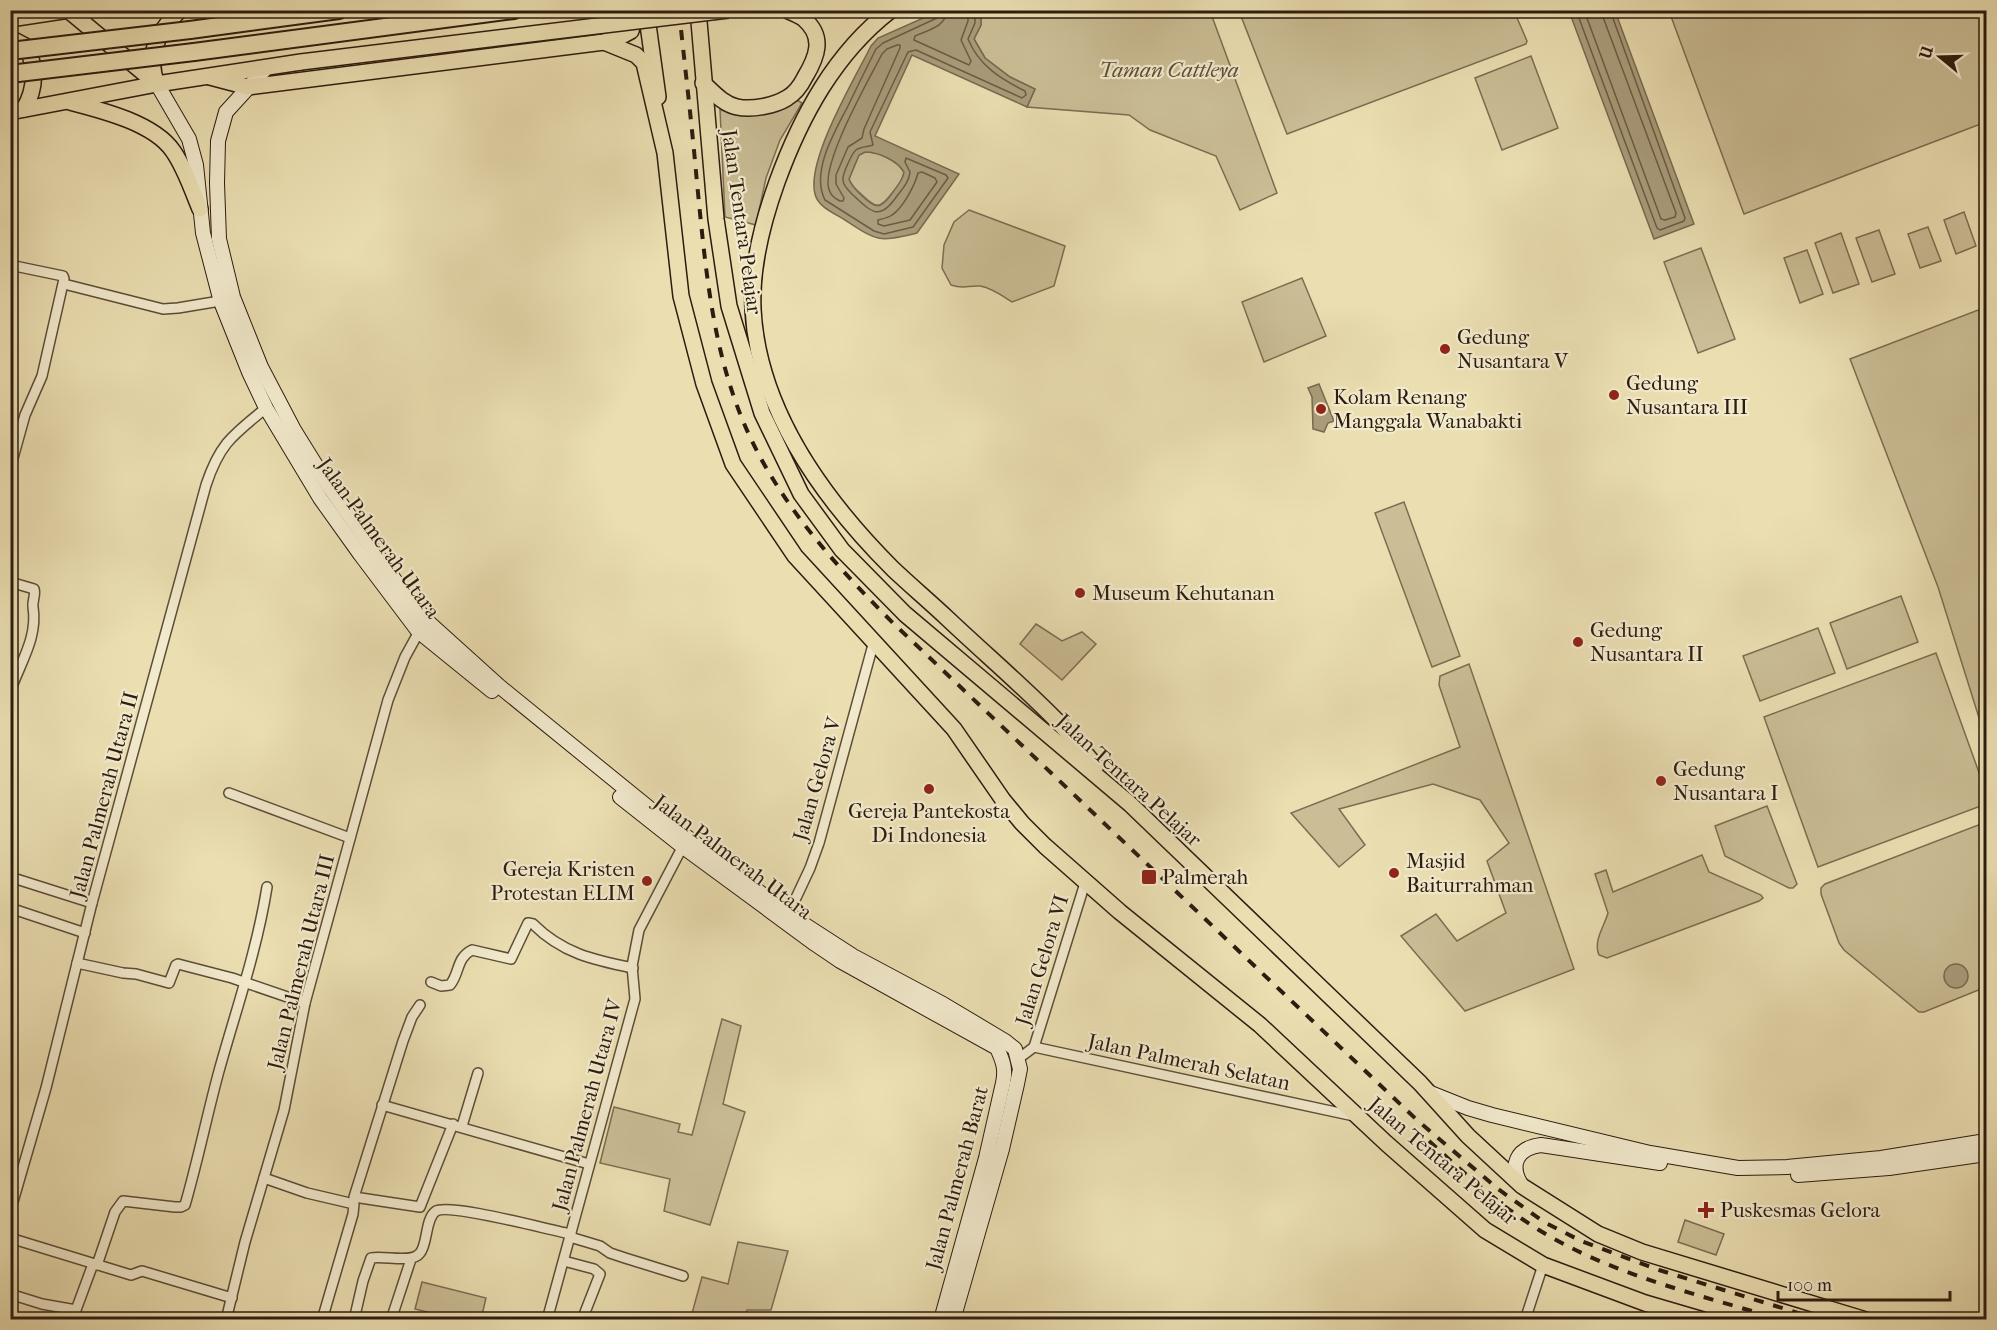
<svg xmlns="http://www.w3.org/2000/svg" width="1997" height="1330" viewBox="0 0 1997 1330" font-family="'IM FELL French Canon',serif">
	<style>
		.green { fill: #cbbe96; stroke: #7c6d53; stroke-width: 1.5 }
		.water { fill: #aa9d7b; stroke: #786950; stroke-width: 1.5; fill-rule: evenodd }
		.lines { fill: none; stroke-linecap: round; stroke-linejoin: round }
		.shore { stroke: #6b5c46; stroke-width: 1.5 }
		.minor-casing { stroke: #5c4d38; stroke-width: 12 }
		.secondary-casing { stroke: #2c1c10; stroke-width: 16 }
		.primary-casing { stroke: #2c1c10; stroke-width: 18 }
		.trunk-casing { stroke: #2c1c10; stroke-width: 18 }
		.motorway-casing { stroke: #2c1c10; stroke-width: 20 }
		.minor { stroke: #f2eacd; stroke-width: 9 }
		.secondary { stroke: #f2eacd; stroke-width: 14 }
		.primary { stroke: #ebdfb2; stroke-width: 15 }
		.trunk { stroke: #ebdfb2; stroke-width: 15 }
		.motorway { stroke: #ebdfb2; stroke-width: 16 }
		.rail { stroke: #2c1c10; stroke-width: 4; stroke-dasharray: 10 10; stroke-linecap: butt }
		.trunk-bridge-casing { stroke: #2c1c10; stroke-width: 18; stroke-linecap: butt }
		.motorway-bridge-casing { stroke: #2c1c10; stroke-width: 20; stroke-linecap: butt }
		.trunk-bridge { stroke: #ebdfb2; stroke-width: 15 }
		.motorway-bridge { stroke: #ebdfb2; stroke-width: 16 }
		.poi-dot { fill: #8f2418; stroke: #f2eacd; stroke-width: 2 }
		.labels { text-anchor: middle; stroke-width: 4.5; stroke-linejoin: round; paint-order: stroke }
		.park-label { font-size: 21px; font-style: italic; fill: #5c4d38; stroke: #f2eacd }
		.street-label { font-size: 21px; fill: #2c1c10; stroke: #f2eacd }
		.poi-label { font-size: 21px; fill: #2c1c10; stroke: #f2eacd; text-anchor: start }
	</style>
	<rect width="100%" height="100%" fill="#ebdfb2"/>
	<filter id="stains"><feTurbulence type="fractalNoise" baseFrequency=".00333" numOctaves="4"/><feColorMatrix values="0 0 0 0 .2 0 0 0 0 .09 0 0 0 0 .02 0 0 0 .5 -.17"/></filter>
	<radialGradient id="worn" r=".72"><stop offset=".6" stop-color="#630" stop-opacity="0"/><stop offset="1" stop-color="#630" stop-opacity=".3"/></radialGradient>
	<g class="green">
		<path d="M981,11H1210L1277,193L1240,210L1216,156L1150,130L1129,115L1027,107L1035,89L1010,77L985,58L974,39L981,25Z"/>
		<path d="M1239,11H1514L1527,41L1526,44L1287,134Z"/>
		<path d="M1669,11H1986V122L1744,214Z"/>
		<path d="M1531,56L1558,128L1502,150L1475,78Z"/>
		<path d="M797,100L802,103L780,140L766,178L756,225L725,217L720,110C747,116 774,116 797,100Z"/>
		<path d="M865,152C878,152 897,160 904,172C903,180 898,186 893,192C879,211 876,208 860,193C855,189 851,185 849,179L859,155Z"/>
		<path d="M969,210L1065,246L1054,286L1012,302C1003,296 992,288 980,286C968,285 965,290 951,285L942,268L944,245L954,222Z"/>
		<path d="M1964,212L1976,246L1956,254L1944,220Z"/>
		<path d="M1928,227L1941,261L1920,268L1908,234Z"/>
		<path d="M1879,230L1895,274L1872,282L1856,238Z"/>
		<path d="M1841,233L1859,284L1833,293L1815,243Z"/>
		<path d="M1701,248L1735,339L1698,353L1664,262Z"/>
		<path d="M1807,250L1823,294L1800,303L1784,258Z"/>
		<path d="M1302,278L1326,336L1264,362L1242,302Z"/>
		<path d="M1986,307V740L1938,587L1850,359Z"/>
		<path d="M1404,502L1460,656L1432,667L1375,513Z"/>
		<path d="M1901,596L1918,642L1847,669L1830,623Z"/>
		<path d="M1036,624L1062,641L1082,632L1096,644L1062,680L1020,644Z"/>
		<path d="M1818,628L1835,673L1760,701L1743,656Z"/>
		<path d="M1936,653L1986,792V804L1818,867L1764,717Z"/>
		<path d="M1469,664L1574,969L1465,1011L1401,936L1436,914L1457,941L1506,913L1487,861L1509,843L1480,800L1433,784L1339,809L1365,845L1339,867L1291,813L1460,747L1439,685L1440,676Z"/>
		<path d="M1767,806L1797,884L1793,888H1789L1725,856L1715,826Z"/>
		<path d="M1986,822V987L1924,1012H1919L1844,950L1839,943L1821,894V888L1825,884Z"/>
		<path d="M1702,855L1709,872L1761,895L1763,898L1759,901L1607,958L1599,955C1593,941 1604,927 1608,913L1595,874L1606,870L1613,892Z"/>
		<path d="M722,1019L741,1026L723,1104L745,1112L710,1225L664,1211L670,1179L600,1163L614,1107L680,1124L678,1132L692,1135Z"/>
		<path d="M1685,1220L1724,1234L1716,1255L1678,1242Z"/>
		<path d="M738,1242L788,1251L771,1310H747L745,1319L698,1320L691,1317L702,1277L728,1284Z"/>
		<path d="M422,1282L486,1298L481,1319H456L415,1309Z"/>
	</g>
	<g class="water">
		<path d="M939,11H981V25L974,39L985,58L1010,77L1035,89L1027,107L912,55L875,136L959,174L917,233C877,242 879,242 845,220C834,213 818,207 815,194C806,160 855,78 871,46L878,38ZM865,152C878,152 897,160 904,172C903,180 898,185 893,192C880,211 876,209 860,194C855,189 851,185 849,179L859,155Z"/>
		<path d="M1569,11H1615L1694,224L1654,239Z"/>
		<path d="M1319,384L1334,421L1328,423L1324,432L1313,429L1312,397L1308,388Z"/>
		<circle cx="1956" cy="976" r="12"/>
	</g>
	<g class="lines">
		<g class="shore">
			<path d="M940,10L937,18L883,43L876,49C867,67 858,85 849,104C836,130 810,171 825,200L874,231L884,234L913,227L948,178L946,175L906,158L905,162L910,172C909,182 903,188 897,196C880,221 872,213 853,195C849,191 843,186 843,180C842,175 852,153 856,150C861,146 868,147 873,145L870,132L908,52L916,50L1022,98L1026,95L1025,91C1001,79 979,66 968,39L975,23V10"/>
			<path d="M947,10C946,27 928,30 915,36L914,40L969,65L971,61L961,40L968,21V10"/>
			<path d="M1576,10L1657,228L1660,230L1684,221L1685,218L1610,10"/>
			<path d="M1584,10L1661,219L1665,220L1675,217L1676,213L1603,17L1602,10"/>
			<path d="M897,45H900V48L864,129L862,138L848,147L836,175V184L844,198L843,201H840C836,199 832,197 830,192C817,169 870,78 882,54L887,49Z"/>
			<path d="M922,172L935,178L937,182L910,220L884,226L878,224V220C882,219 888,218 892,215C903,208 915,185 918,173Z"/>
		</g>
		<defs>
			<g id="minor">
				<path d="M10,265L63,276L64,279L42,376L25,415L10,469"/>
				<path d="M64,284L163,309L178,308L226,300"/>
				<path d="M10,582L34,589C36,595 32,601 33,607C38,638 20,663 10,692"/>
				<path d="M229,793L350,838"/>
				<path d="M10,877L92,903"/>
				<path d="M10,908L85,933"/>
				<path d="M787,917L810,868L819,843L874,641"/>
				<path d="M77,963L123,973L136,974L169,983L176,965L178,964L232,978L305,1003"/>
				<path d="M431,982L441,986L450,985C460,973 456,958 472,950L511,959L528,923L533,924C562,953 593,960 633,968"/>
				<path d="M420,1005L412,1017L403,1041L354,1197L420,1207L453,1124"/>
				<path d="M1034,1047L1085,883"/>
				<path d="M1018,1059L1034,1047L1354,1116"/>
				<path d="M382,1105L589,1164"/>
				<path d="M462,1126L478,1073"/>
				<path d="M264,1178L307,1193L354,1204L353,1214L322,1320"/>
				<path d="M10,1212L46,1088L92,903L206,485C220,443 233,435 266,408"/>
				<path d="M570,1237L600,1246L610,1253L625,1258L683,1276"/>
				<path d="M10,1238L131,1275L142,1271L232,1298"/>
				<path d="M564,1261L594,1269L600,1274L582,1320"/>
				<path d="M97,1265L115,1212L123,1201L175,1207H181L185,1205C198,1160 207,1115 219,1071C236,1010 257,950 267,887"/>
				<path d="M10,1294L42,1304L76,1310L93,1264"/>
				<path d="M226,1320L245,1242L284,1110L305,1003L388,700L405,657L421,628"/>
				<path d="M354,1320L363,1281L371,1258C384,1255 412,1264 420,1253C428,1244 425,1218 436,1211C450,1203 549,1230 571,1234"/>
				<path d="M391,1320L411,1259"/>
				<path d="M547,1320L635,999L632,966L639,930L685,842"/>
				<path d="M1525,1320L1543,1265"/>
			</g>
			<g id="secondary">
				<path d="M267,67L226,112L218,141L217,183L219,239L233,297L261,367L294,430L330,488L406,596L427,621L499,686L649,808L788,914L853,956L943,1004L1005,1041L1015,1049L1020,1069L1017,1084L1002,1149L953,1320"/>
				<path d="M157,84L189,139L196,165L203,233L221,302L249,372L266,408L320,498L360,554L418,631L492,691"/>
				<path d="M620,797L682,846L815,944L840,961L997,1048C1003,1061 1006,1069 1003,1083L986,1158L941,1320"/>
				<path d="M1428,1092L1468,1108L1492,1115L1650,1153L1738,1168L1787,1167L1881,1158L1986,1141"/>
				<path d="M1798,1175L1889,1168L1986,1154"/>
				<path d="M1522,1186C1509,1166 1516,1148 1541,1145L1660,1163"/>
			</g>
			<g id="primary">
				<path d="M68,10L157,84"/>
				<path d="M646,10L658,97"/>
			</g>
			<g id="trunk">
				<path d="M698,10L716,219L729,306L762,413L801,494L842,550L905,614L1130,804L1420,1083L1468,1136L1522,1186L1598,1234L1642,1252L1866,1320"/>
				<path d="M891,10C835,53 801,116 777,182C763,221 751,267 753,309C758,410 824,500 893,569C911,586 930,602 948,619C985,654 1024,687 1060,724C1072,737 1084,752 1096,766"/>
				<path d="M10,19L69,10"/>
				<path d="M10,38L27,47C36,68 36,89 24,109"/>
				<path d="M604,42L636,55L644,63L665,153L681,296L704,384L733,464L795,556L954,729L1003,800L1022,823L1045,846L1120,912L1260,1025L1386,1143L1485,1230L1543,1265L1645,1303L1703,1320"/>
				<path d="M210,77L248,87L604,42L618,38L631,31L636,10"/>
				<path d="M703,83C713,92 723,104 737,107C752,110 774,106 787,98C794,94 801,85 805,77C817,57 825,37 804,19C799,15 792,13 787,10"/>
				<path d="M157,84C145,55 159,30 180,10"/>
				<path d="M70,102C101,110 154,123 173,151C185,168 192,190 200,209"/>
				<path d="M10,112L157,84L301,62"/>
			</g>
			<g id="motorway">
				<path d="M190,30L339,10"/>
				<path d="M194,52L514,10"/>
			</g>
		</defs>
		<use href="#minor" class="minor-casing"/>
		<use href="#secondary" class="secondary-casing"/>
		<use href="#primary" class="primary-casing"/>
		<use href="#trunk" class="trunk-casing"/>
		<use href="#motorway" class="motorway-casing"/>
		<use href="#minor" class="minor"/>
		<use href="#secondary" class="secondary"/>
		<use href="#primary" class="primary"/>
		<use href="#trunk" class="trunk"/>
		<use href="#motorway" class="motorway"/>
		<g class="rail">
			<path d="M679,10C685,68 692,125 697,183C707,282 714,376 764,464C798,524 844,574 893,623L1417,1120L1498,1189L1544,1222L1581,1241L1659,1270L1821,1320"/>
			<path d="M1429,1141C1464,1173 1499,1205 1539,1230C1612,1275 1700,1295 1782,1320"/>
		</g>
		<defs>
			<path id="trunk-bridge" d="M301,62L728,10"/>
			<g id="motorway-bridge">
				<path d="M10,51L190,30"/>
				<path d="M10,74L194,52"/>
			</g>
		</defs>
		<use href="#trunk-bridge" class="trunk-bridge-casing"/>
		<use href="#motorway-bridge" class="motorway-bridge-casing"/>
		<use href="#trunk-bridge" class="trunk-bridge"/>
		<use href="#motorway-bridge" class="motorway-bridge"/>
	</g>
	<g class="poi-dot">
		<circle cx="1445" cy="349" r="6"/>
		<circle cx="1614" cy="395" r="6"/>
		<circle cx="1321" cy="409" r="6"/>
		<circle cx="1080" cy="593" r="6"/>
		<circle cx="1578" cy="642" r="6"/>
		<circle cx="1661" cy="781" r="6"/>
		<circle cx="929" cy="789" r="6"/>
		<circle cx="1394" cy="873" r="6"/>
		<rect x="1141" y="869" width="16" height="16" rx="3"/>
		<circle cx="647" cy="881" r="6"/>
		<path d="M1703 1201h6v6h6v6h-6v6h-6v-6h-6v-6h6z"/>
	</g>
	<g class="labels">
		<g class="park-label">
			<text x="1169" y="77">Taman Cattleya</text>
		</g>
		<g class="street-label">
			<text transform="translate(742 222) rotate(82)" y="7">Jalan Tentara Pelajar</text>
			<text transform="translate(379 538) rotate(54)" y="7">Jalan Palmerah Utara</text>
			<text transform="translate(817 779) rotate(-74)" y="7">Jalan Gelora V</text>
			<text transform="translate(1129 780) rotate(42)" y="7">Jalan Tentara Pelajar</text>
			<text transform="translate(104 795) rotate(-75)" y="7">Jalan Palmerah Utara II</text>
			<text transform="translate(733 857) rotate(37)" y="7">Jalan Palmerah Utara</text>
			<text transform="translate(1042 960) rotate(-73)" y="7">Jalan Gelora VI</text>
			<text transform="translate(301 962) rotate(-76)" y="7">Jalan Palmerah Utara III</text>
			<text transform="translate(1189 1062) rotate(12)" y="7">Jalan Palmerah Selatan</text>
			<text transform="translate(587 1105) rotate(-75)" y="7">Jalan Palmerah Utara IV</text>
			<text transform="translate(1443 1161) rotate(40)" y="7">Jalan Tentara Pelajar</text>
			<text transform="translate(957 1178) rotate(-75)" y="7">Jalan Palmerah Barat</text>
		</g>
		<g class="poi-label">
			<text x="1457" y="344">Gedung<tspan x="1457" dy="24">Nusantara V</tspan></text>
			<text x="1626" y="390">Gedung<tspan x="1626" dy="24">Nusantara III</tspan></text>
			<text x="1333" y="404">Kolam Renang<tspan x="1333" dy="24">Manggala Wanabakti</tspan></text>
			<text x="1092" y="600">Museum Kehutanan</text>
			<text x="1590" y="637">Gedung<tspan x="1590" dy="24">Nusantara II</tspan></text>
			<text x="1673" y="776">Gedung<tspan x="1673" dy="24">Nusantara I</tspan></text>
			<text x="929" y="818" text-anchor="middle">Gereja Pantekosta<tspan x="929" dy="24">Di Indonesia</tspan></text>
			<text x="1406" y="868">Masjid<tspan x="1406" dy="24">Baiturrahman</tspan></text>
			<text x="635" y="876" text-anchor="end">Gereja Kristen<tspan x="635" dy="24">Protestan ELIM</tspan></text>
			<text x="1162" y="884">Palmerah</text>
			<text x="1720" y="1217">Puskesmas Gelora</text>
		</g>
	</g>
	<rect width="1997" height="1330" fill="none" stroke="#ebdfb2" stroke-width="36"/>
	<rect x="12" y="12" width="1973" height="1306" fill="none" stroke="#2c1c10" stroke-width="3"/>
	<rect x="18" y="18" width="1961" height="1294" fill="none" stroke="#2c1c10" stroke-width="1.5"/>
	<g transform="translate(1940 57) rotate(289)" stroke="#f2eacd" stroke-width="4.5" paint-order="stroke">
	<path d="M0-4.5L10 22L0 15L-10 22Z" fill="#2c1c10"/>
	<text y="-9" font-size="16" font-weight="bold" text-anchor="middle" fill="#2c1c10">U</text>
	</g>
	<path d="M1778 1291v9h172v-9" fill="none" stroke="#2c1c10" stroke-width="3"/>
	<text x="1787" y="1291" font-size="18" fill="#2c1c10" stroke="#f2eacd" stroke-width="4.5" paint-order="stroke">100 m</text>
	<rect width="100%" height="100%" filter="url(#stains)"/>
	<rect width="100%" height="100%" fill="url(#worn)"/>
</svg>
